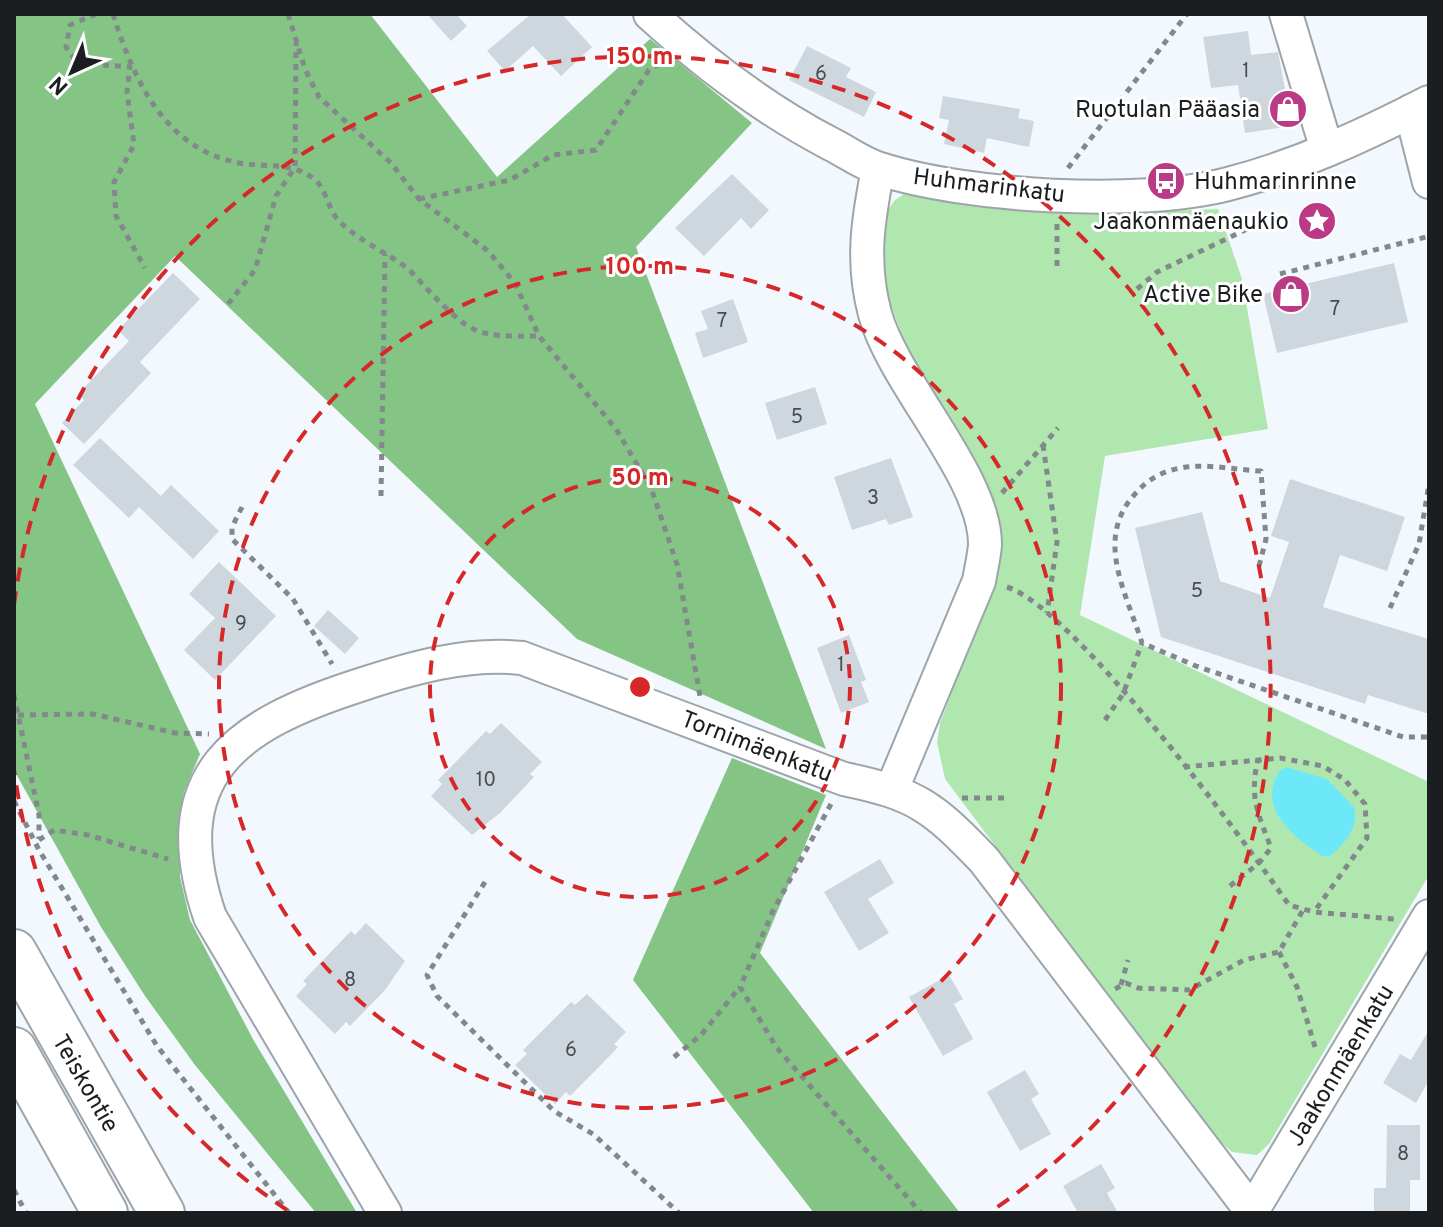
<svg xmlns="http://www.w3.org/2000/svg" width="1443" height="1227" viewBox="0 0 1443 1227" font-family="Overpass,sans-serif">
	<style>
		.green { fill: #b0e7af }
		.forest { fill: #84c484 }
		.water { fill: #6de8f8 }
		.building { fill: #cfd7de }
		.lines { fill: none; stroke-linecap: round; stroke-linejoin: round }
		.minor-casing { stroke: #9da5ab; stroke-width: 36 }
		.trunk-casing { stroke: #9da5ab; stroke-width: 48 }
		.path { stroke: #83888c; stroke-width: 5; stroke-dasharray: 6 6; stroke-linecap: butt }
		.minor { stroke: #fff; stroke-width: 32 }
		.trunk { stroke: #fff; stroke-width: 44 }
		.ring { fill: none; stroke: #d62828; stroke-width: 4; stroke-dasharray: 14 10 }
		.labels { text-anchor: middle; stroke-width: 6; stroke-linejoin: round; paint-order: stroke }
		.number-label { font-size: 20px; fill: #484c50 }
		.poi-label { font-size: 24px; fill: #1b1e20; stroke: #fff; text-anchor: end }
		.street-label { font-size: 24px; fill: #1b1e20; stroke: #fff }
		.centre { fill: #d62828; stroke: #fff; stroke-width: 4 }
		.ring-label { font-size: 24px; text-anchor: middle; font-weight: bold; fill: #d62828; stroke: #fff; stroke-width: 6; stroke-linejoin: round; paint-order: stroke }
	</style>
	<rect width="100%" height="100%" fill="#f2f8fe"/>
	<path class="green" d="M908,191L1114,213L1218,209L1242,279L1268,429L1105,456L1080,615L1429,782V875L1269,1144L1257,1155L1232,1152L1212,1134L945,779L937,742L940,723L986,604L967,453L905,343L886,292L881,256L884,216L894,201Z"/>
	<g class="forest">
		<path d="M14,14H370L497,177L650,39L752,123L636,247L826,749L577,639L175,256L35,404L200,754L184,792L179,818L180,877L190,920L254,1041L357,1213H316L195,1065L145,996L101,927L14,770Z"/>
		<path d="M732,758L826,795L760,953L960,1213H814L633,980Z"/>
	</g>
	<path class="water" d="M1286,767L1327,779L1354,807C1360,827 1344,845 1329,857L1322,856C1300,841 1266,817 1273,787C1275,778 1277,771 1286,767Z"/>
	<g class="building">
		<path d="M427,14H456L467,26L451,41Z"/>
		<path d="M531,14H562L592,47L561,76L533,46L505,71L487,51Z"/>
		<path d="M1248,31L1251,55L1278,52L1292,126L1245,133L1238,85L1211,88L1203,37Z"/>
		<path d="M807,46L851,68L846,77L876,92L864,117L789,80Z"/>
		<path d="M943,96L1020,109L1018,118L1034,121L1029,147L987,138L984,153L944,144L949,120L939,118Z"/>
		<path d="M732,174L769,210L751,229L741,218L704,256L675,228Z"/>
		<path d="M1394,263L1408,322L1277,353L1263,294Z"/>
		<path d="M173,273L200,299L140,362L151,373L84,444L62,423L84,400L78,394L129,341L118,330Z"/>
		<path d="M733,299L748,342L703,358L695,333L708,329L701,311Z"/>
		<path d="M815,387L827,424L777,440L765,403Z"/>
		<path d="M100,438L161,496L171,485L219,531L193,559L139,507L129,518L73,465Z"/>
		<path d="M891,458L913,517L889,525L886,519L852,530L834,477Z"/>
		<path d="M1290,479L1405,517L1387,571L1340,555L1323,607L1429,639V714L1368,695L1365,704L1161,637L1135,528L1202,512L1220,581L1270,598L1289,542L1271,536Z"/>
		<path d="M219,562L276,616L215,680L184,650L215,618L189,594Z"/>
		<path d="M328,610L359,638L345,654L314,626Z"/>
		<path d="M849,635L866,680L861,682L869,702L841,713L817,648Z"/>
		<path d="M501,723L542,762L530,774L534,777L500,813L472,835L431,796L442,784L438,780L486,731L490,734Z"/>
		<path d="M880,859L894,883L868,899L889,933L859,951L824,892Z"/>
		<path d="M366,923L405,961L385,990L350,1026L346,1022L335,1034L296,996L307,984L303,981L351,931L355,935Z"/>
		<path d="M949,975L963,999L954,1004L973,1039L943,1056L909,997Z"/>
		<path d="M587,994L626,1032L614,1044L618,1047L599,1067L570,1096L566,1092L555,1104L515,1065L527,1054L523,1050L571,1002L575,1005Z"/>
		<path d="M1429,1030V1080L1416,1103L1383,1083L1400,1054L1411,1060Z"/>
		<path d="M1025,1070L1039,1094L1031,1099L1051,1134L1020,1151L987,1092Z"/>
		<path d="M1387,1125H1420V1180H1410V1213H1374V1188H1386Z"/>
		<path d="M1101,1164L1115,1188L1107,1193L1118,1213H1078L1063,1186Z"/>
	</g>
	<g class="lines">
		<defs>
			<g id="minor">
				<path d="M650,14C706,65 764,109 831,144C847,152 863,164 880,169C967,197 1139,207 1228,184C1298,166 1365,135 1429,102"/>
				<path d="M1286,14L1327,150"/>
				<path d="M1411,111L1429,182"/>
				<path d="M878,169C868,220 861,262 875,314C894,383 986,477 985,545C984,557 981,569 979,581L892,789"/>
				<path d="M385,1213L210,917C162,775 235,725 360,685C411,668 468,652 522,658L844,779C917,794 933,807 984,860L1253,1213"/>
				<path d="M1251,1213L1429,916"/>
			</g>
			<g id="trunk">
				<path d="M14,952L162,1213"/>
				<path d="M14,1050L105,1213"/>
			</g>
		</defs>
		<use href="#minor" class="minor-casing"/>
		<use href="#trunk" class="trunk-casing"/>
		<g class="path">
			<path d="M96,14L70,25L66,47L77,63L130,67L127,92L134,145L114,182L116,216L145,268"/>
			<path d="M113,14C133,78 164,149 239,163C266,168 291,161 314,179C326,188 328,209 338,220C358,240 380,249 403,265C412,271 420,282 428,290C472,335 476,337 539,336"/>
			<path d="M288,14L305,69L319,97L391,163L419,199L488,251L515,283L539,336L616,429L651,488L677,564L700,696"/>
			<path d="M1068,168L1187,14"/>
			<path d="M419,199L510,180L553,155L596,150L649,70L662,62"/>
			<path d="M1057,224V267"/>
			<path d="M1280,274L1426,237"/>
			<path d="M1137,289L1157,272L1262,222"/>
			<path d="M228,304L255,270L276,196L295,167L296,43"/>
			<path d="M1043,445L1057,542L1047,613"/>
			<path d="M1002,493L1058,428"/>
			<path d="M381,496L385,254"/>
			<path d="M242,507L232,527V539L293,599L332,664"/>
			<path d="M1259,566L1266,539L1261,471C1236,470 1206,463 1181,468C1162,471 1147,480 1135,494C1094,539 1126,592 1142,643L1196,666L1403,737H1429"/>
			<path d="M1007,587C1075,609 1242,838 1289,905L1314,912L1394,919"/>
			<path d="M1390,608L1419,544L1429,484"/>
			<path d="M14,695L39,815V839"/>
			<path d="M18,715L93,714L175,733L209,734"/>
			<path d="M1105,720L1123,694L1142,643"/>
			<path d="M1184,767L1280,758L1323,766L1345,780L1365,804L1367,838L1314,912"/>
			<path d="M962,798H1007"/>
			<path d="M14,801L39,850L157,1046L289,1213"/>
			<path d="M831,804L772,913L740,987L777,1048L921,1213"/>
			<path d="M39,840L54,830L88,835L168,859"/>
			<path d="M485,882L427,975L437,996L554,1111L593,1134L679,1213"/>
			<path d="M1230,886L1259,863L1271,848C1258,813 1249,798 1258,759"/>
			<path d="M1279,952L1297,987L1315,1047"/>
			<path d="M1121,985L1128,960"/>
			<path d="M1115,989L1126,983L1138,988L1189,990L1244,960L1279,952L1303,910"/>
			<path d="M674,1057L701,1035L740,987"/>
			<path d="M14,1190L26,1213"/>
		</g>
		<use href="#minor" class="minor"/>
		<use href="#trunk" class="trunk"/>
	</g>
	<g class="ring">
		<circle cx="640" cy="687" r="210"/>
		<circle cx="640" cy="687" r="421"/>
		<path d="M287 1210A631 631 0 0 1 14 769M14 605A631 631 0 1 1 993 1210"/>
	</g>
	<defs>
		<symbol id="shop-disc" viewBox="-11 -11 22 22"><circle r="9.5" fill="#ba3a86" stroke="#fff"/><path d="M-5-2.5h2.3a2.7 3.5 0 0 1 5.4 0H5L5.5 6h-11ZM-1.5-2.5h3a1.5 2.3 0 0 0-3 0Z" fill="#fff"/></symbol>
		<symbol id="bus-disc" viewBox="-11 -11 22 22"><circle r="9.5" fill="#ba3a86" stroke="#fff"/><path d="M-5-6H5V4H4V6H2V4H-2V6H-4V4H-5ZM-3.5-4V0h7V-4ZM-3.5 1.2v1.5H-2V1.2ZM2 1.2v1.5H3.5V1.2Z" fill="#fff"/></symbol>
		<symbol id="sight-disc" viewBox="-11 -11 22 22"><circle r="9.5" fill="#ba3a86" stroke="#fff"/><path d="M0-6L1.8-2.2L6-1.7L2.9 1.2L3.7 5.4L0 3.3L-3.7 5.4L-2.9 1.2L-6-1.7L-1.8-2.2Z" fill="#fff"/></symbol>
	</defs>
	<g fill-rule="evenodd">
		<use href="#shop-disc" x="1266" y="87" width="44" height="44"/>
		<use href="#bus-disc" x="1144" y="159" width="44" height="44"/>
		<use href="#sight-disc" x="1295" y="199" width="44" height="44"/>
		<use href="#shop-disc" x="1269" y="272" width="44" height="44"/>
	</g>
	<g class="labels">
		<g class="number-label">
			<text x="1246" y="77">1</text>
			<text x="821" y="80">6</text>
			<text x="1335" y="315">7</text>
			<text x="722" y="327">7</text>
			<text x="797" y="423">5</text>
			<text x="873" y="504">3</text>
			<text x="1197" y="597">5</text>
			<text x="241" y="630">9</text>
			<text x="841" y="671">1</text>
			<text x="486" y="786">10</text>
			<text x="350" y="986">8</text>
			<text x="571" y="1056">6</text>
			<text x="1403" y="1160">8</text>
		</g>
		<g class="poi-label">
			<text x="1260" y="117">Ruotulan Pääasia</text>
			<text x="1194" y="189" text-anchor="start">Huhmarinrinne</text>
			<text x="1289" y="229">Jaakonmäenaukio</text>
			<text x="1263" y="302">Active Bike</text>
		</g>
		<g class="street-label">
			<text transform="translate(989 185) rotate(7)" y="8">Huhmarinkatu</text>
			<text transform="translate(757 746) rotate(21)" y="8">Tornimäenkatu</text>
			<text transform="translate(1340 1065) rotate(-59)" y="8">Jaakonmäenkatu</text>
			<text transform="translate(86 1083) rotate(60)" y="8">Teiskontie</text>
		</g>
	</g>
	<circle cx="640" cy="687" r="12" class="centre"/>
	<g class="ring-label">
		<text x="640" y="64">150 m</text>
		<text x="640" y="274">100 m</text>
		<text x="640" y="485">50 m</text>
	</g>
	<rect width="1443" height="1227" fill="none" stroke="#1b1e20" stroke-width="32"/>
	<g transform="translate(72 72) rotate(224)" stroke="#ffffff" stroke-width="6" paint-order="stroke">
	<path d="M0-6L14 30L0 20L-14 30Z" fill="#1b1e20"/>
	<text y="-12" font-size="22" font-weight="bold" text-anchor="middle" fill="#1b1e20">N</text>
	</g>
</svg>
